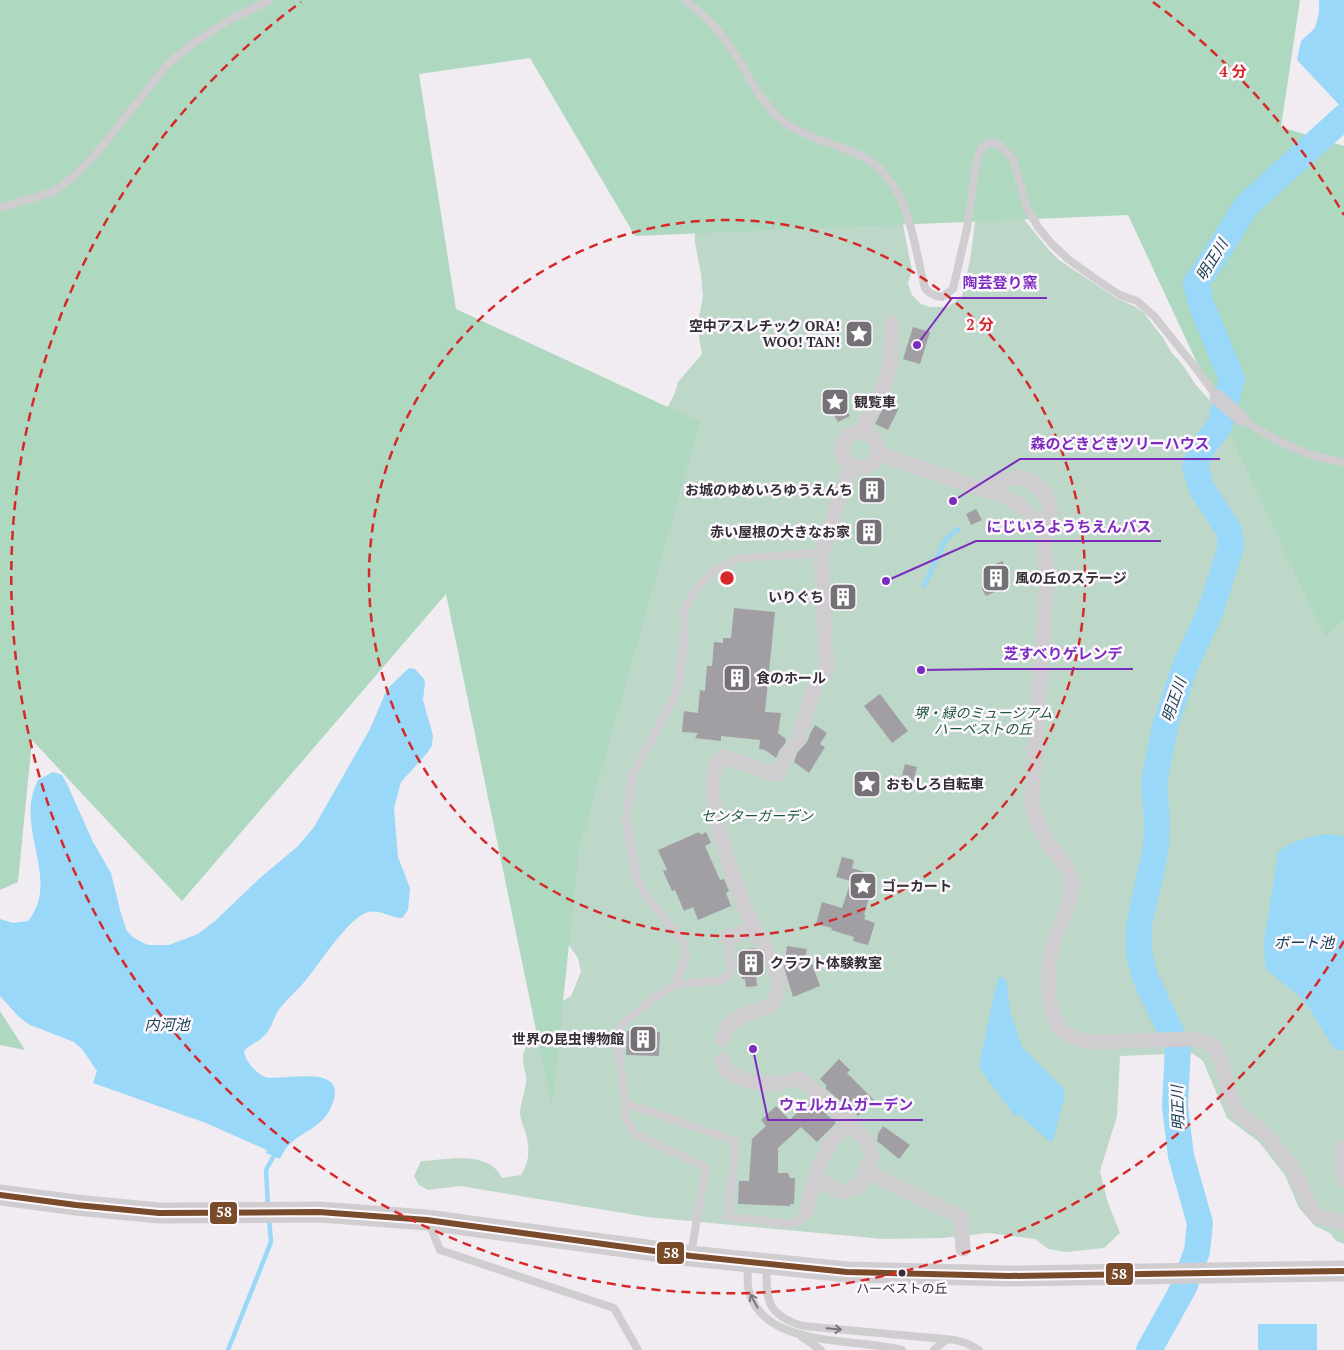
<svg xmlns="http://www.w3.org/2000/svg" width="1344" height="1350" viewBox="0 0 1344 1350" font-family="'PT Serif','Noto Sans JP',serif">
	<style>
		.green { fill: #bdd8c8 }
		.forest { fill: #aed8c0 }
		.water { fill: #99d8f8 }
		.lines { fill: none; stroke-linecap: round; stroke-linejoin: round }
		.stream { stroke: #99d8f8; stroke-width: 4.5 }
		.river { stroke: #99d8f8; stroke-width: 26 }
		.building { fill: #a19fa4 }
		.lane { stroke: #cfcdcf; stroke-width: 8 }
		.street { stroke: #cfcdcf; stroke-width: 15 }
		.secondary { stroke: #cfcdcf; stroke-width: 21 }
		.bus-1-casing { stroke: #fcf8fe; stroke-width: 10 }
		.bus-1 { stroke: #7a4b2a; stroke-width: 6 }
		.oneway { stroke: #7a767a }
		.ring { fill: none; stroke: #d62828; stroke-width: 2.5; stroke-dasharray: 9 6 }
		.bus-dot { fill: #342f35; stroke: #fcf8fe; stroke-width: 2 }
		.labels { text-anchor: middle; stroke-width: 5; stroke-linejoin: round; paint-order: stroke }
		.bus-label { font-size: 13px; fill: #342f35; stroke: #fcf8fe }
		.poi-label { font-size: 14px; font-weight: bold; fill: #342f35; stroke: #fcf8fe; text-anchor: start }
		.park-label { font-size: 14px; font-style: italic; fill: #1d5939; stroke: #fcf8fe }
		.water-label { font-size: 15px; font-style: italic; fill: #174052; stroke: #fcf8fe }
		.centre { fill: #d62828; stroke: #fcf8fe; stroke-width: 2.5 }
		.ring-label { font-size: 15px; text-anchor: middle; font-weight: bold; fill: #d62828; stroke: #fcf8fe; stroke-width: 5; stroke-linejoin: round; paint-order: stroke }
		.leader { fill: none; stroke: #7b2cbf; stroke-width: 2 }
		.callout-dot { fill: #7b2cbf; stroke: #fcf8fe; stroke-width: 2 }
		.callout-label { font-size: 15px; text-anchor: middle; font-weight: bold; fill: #7b2cbf; stroke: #fcf8fe; stroke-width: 5; stroke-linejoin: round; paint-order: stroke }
		.line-badge { stroke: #fcf8fe; stroke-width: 2 }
		.badge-label { font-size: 14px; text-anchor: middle; font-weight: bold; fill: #fff }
	</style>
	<rect width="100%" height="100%" fill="#f1ecf2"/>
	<path class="green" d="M977,207L1022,217L1049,250L1059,260L1116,298L1134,306L1144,313L1163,338L1172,353L1182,364L1196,385L1214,405L1242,427L1344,469V1244L1336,1241L1330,1233L1315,1226L1299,1208L1285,1175L1259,1142L1227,1118L1203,1061L1192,1053L1120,1056L1117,1116L1100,1171L1108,1203L1120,1233L1104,1248L1066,1252L1048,1249L1035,1239L989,1233L942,1238L883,1239L647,1217L460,1186L428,1190L419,1185L414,1176L421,1161C445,1160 489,1149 502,1178L521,1175C530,1162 530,1147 525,1131C523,1125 520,1119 520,1112C521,1102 525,1092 526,1082C527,1073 523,1067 523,1059C523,1039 555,1004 571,996L581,972L578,958L554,924L652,437L675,393L678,382L702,354L697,326L703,297L701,274L695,243V231L901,215L912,270L908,283L912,295L921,304L930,307H948L962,296L970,260Z"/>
	<g class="forest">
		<path d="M0,0H1300L1281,127L1344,146V619L1325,637L1128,215L635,236L530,58L419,74L456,309L700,422L579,849L552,1107L446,594L182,901L32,740L18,882L0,890Z"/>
		<path d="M0,1011L25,1050L0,1045Z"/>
	</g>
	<g class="water">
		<path d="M1319,0H1344V110L1297,60L1301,41L1315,28L1319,13Z"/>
		<path d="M409,668L415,669L424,679L425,683L423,700L433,736L432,745L428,752L401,782L394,808L398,857L410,888L408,910L402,918C391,918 380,909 368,912C349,917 320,963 306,980C298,990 288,998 280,1008C274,1016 272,1028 265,1035C259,1042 250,1044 244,1051C244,1060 257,1074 265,1077C282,1082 350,1061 332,1105C323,1128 303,1130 288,1146C285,1149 282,1155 280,1159L266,1153L267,1150L206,1123L93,1083L97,1071L82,1049L74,1042L30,1025L19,1017L0,996V919L13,923L28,921C62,879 13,828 38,780L53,772L62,775L68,786L93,842L111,873L121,914L127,931L134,938L148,945H169L198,934L215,921L260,878L298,846L314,827L370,729L387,689Z"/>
		<path d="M1325,834L1344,836V1050H1335L1308,1006L1300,997L1267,970L1265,964L1264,940L1278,853C1290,840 1309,838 1325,834Z"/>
		<path d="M1000,977L1004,978L1007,983L1010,1011L1022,1047L1064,1089L1065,1095L1053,1141H1049L1019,1114L1015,1116L979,1068V1064L995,990L998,979Z"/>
		<rect x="1258" y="1324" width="59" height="26"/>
	</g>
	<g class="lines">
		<g class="stream">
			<path d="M924,586L946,539L958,529"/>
			<path d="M268,1207L266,1170L276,1152"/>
			<path d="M228,1350L271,1242L269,1217"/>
		</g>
		<path class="river" d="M1149,1350L1184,1287L1197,1251L1200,1223L1181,1156L1175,1106L1178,1047L1145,977L1139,953V925L1156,848L1157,820L1154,783L1165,726L1186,664L1210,612L1231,547L1229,531L1201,487L1195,466L1201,450L1220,425L1232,379L1201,304L1196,283L1217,253L1246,206L1344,117"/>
	</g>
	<g class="building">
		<path d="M913,327L930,332L920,364L903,359Z"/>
		<path d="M886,402L899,408L888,430L875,424Z"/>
		<path d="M844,405L850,416L838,422L832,412Z"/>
		<path d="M976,509L982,520L971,525L966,514Z"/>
		<path d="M1003,561L1008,582L1006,587L986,596L982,589L985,575L995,564Z"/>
		<path d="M734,608L775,612L765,712L781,713L778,733L786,739L785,744L780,749L776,758L765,750L759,749L760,740L721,736V741L695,738L698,733L682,732L684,711L698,713L700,690L705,691L707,666H712L714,642L723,643V638H731Z"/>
		<path d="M880,694L908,731L892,743L864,706Z"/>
		<path d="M815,725L827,733L820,744L825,747L809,773L794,762L797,753L807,742L811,732Z"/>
		<path d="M905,764L917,767L912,787L900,784Z"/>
		<path d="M699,832L701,835L706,832L711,843L705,846L720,880L724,879L729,891L726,893L731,906L698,920L693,907L684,911L675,890L672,891L663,871L667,870L658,850Z"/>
		<path d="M842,857L854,860L852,868L865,872L862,881L873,884L864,915H866L864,919L875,923L868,945L853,941L854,937L831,930L832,928L816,924L822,902L842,908L851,881L836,877Z"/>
		<path d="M787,946L807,949L804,967L812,964L820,986L793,997L784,967Z"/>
		<path d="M755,948L762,962L763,976H756L757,986L746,987L745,979H742L739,950Z"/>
		<path d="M627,1031L660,1032L659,1056L626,1055Z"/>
		<path d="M839,1059L850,1070L847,1073L874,1100L858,1116L825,1088L827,1086L820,1079Z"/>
		<path d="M812,1101L836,1123L817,1142L801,1127L778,1148V1173H788L790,1178H795L794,1204H790V1206L738,1204L739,1181H749L752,1139L766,1126L761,1120L776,1106L790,1120L803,1106L805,1108Z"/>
		<path d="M883,1126L910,1145L899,1159L877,1141L878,1134Z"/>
	</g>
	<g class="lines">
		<g class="lane">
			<path d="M685,0C703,14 720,31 732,49C747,73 760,102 782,120C802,136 831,143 855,153C909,175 912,239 925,288C929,294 934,296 942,297L953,289L967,228L977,159L983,146L991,143L1000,145L1013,159L1027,208L1038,227L1051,243L1068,259L1100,282L1120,295L1137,301L1154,316L1195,367L1217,397"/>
			<path d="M0,208L53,192L71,179L95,155L168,64L189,46L229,20L270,0"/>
			<path d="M1241,418C1272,440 1306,457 1344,462"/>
			<path d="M675,985L686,957L684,942L649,900L637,879L626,820L633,774L671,704L679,683L685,630L684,610L695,590L717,568L740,558L821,553"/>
			<path d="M625,1103L736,1141L728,1217L792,1224L801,1219L806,1212"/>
			<path d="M429,1223L440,1250L614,1308L638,1350"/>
			<path d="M691,1254L706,1167L636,1135L625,1117V1103L617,1038L623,1023L655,997L675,985L721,980L731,974L730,949L727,938"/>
			<path d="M748,1264C748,1272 747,1280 748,1287C760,1350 856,1337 902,1350"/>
			<path d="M767,1266C765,1300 768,1316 803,1326L955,1340L966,1343L979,1350"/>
			<path d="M802,1337L821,1350"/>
			<path d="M934,1350L946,1340"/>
		</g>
		<g class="street">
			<path d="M1217,397L1241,418"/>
			<path d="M861,432L882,389L890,368L892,322"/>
			<circle cx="860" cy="450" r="18"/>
			<path d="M877,453L980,489L999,494L1015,502L1029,513L1043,530"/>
			<path d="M980,489L990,483L1018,477L1033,483L1046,495L1051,513L1043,530L1047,577L1032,802C1034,818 1040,830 1049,844C1056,855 1072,869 1072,883C1073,903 1062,919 1055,937C1047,961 1044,1010 1062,1030C1069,1038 1079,1040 1090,1042L1192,1039L1204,1041L1214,1047L1220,1057L1232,1101L1239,1113L1266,1135L1293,1168L1311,1209L1318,1217L1344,1222"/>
			<path d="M794,744L799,737L816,682L827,671L821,553L829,535L836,507L852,466"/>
			<path d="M727,938L755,929"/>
			<path d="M722,1040C730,1007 759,1019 774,1001C778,996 779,988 780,982C775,969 770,955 763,943C758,933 751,923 747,913C736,887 693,774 724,757L778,775L788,753"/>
			<path d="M722,1060L728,1072L743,1080L773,1085L797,1079L805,1082L850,1123"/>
			<path d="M1344,1146L1342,1149L1344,1179"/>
			<path d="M866,1171L961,1217L963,1249"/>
			<path d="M806,1212L818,1168L832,1140L850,1123L866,1140L872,1156L858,1187L842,1192L816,1179"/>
		</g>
		<path class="secondary" d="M0,1195L76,1205L159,1213L319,1212L427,1220L691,1256L847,1272L1009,1276L1344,1271"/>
		<defs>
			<path id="bus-1" d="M0,1195L76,1205L159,1213L319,1212L427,1220L691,1256L847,1272L1009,1276L1344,1271"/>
		</defs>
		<use href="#bus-1" class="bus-1-casing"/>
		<use href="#bus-1" class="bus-1"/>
	</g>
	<defs><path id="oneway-shaft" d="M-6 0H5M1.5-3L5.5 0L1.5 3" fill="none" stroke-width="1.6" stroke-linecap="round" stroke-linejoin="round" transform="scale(1.25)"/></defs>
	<g class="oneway">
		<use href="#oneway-shaft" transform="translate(754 1301) rotate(-118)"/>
		<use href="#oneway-shaft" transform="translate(834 1329) rotate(5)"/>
	</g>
	<g class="ring">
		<circle cx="727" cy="578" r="358"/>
		<path d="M1344 941A716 716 0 1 1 301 2M1153 2A716 716 0 0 1 1344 215"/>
	</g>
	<defs>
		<symbol id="sight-square" viewBox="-11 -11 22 22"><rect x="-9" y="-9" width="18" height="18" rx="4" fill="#767177" stroke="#fcf8fe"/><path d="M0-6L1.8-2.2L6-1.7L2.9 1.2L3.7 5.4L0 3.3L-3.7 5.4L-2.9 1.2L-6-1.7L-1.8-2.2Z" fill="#fff"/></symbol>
		<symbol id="building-square" viewBox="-11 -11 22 22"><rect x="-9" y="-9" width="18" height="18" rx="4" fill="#767177" stroke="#fcf8fe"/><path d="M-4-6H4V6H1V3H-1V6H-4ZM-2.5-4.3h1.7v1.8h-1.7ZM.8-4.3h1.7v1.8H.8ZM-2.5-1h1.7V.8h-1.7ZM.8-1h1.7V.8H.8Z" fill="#fff"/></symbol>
	</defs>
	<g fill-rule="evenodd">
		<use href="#sight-square" x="843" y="318" width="32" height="32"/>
		<use href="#sight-square" x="819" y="386" width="32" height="32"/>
		<use href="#building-square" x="856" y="474" width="32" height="32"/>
		<use href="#building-square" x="853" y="516" width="32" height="32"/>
		<use href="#building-square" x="980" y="562" width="32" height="32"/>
		<use href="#building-square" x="827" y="581" width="32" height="32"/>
		<use href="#building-square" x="721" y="662" width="32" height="32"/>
		<use href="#sight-square" x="851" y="768" width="32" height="32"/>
		<use href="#sight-square" x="847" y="870" width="32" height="32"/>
		<use href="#building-square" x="735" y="947" width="32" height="32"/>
		<use href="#building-square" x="627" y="1023" width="32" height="32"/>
	</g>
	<circle class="bus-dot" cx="902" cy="1273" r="4.5"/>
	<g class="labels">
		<g class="bus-label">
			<text x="902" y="1293">ハーベストの丘</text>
		</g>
		<g class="poi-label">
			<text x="840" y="331" text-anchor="end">空中アスレチック ORA!<tspan x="840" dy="16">WOO! TAN!</tspan></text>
			<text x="854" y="407">観覧車</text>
			<text x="853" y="495" text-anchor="end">お城のゆめいろゆうえんち</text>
			<text x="850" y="537" text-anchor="end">赤い屋根の大きなお家</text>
			<text x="1015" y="583">風の丘のステージ</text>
			<text x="824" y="602" text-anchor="end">いりぐち</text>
			<text x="756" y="683">食のホール</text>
			<text x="886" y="789">おもしろ自転車</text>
			<text x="882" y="891">ゴーカート</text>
			<text x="770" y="968">クラフト体験教室</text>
			<text x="624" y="1044" text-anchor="end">世界の昆虫博物館</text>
		</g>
		<g class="park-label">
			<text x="983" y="718">堺・緑のミュージアム<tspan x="983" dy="16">ハーベストの丘</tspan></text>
			<text x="757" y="821">センターガーデン</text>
		</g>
		<g class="water-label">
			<text transform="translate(1212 260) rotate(-58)" y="5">明正川</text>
			<text transform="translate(1174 700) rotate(-71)" y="5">明正川</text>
			<text x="1304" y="948">ボート池</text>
			<text x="167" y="1030">内河池</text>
			<text transform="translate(1178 1108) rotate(-92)" y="5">明正川</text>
		</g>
	</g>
	<circle cx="727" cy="578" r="8" class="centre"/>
	<g class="ring-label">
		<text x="1233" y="77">4 分</text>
		<text x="980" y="330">2 分</text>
	</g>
	<path class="leader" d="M917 345L952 298H1047M953 501L1020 459H1220M886 581L976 541H1161M921 670L993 669H1133M753 1049L768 1120H923"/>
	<g class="callout-dot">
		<circle cx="917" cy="345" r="5"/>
		<circle cx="953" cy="501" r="5"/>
		<circle cx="886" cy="581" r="5"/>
		<circle cx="921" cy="670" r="5"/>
		<circle cx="753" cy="1049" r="5"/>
	</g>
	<g class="callout-label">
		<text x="1000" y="288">陶芸登り窯</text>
		<text x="1120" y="449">森のどきどきツリーハウス</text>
		<text x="1069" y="532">にじいろようちえんバス</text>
		<text x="1063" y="659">芝すべりゲレンデ</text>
		<text x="846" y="1110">ウェルカムガーデン</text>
	</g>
	<g class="line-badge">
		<rect x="209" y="1201" width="29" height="24" rx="5" fill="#7a4b2a"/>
		<rect x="656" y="1241" width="29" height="24" rx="5" fill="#7a4b2a"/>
		<rect x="1105" y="1262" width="29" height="24" rx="5" fill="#7a4b2a"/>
	</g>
	<g class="badge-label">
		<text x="224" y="1217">58</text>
		<text x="671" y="1258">58</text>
		<text x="1119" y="1279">58</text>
	</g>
</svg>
